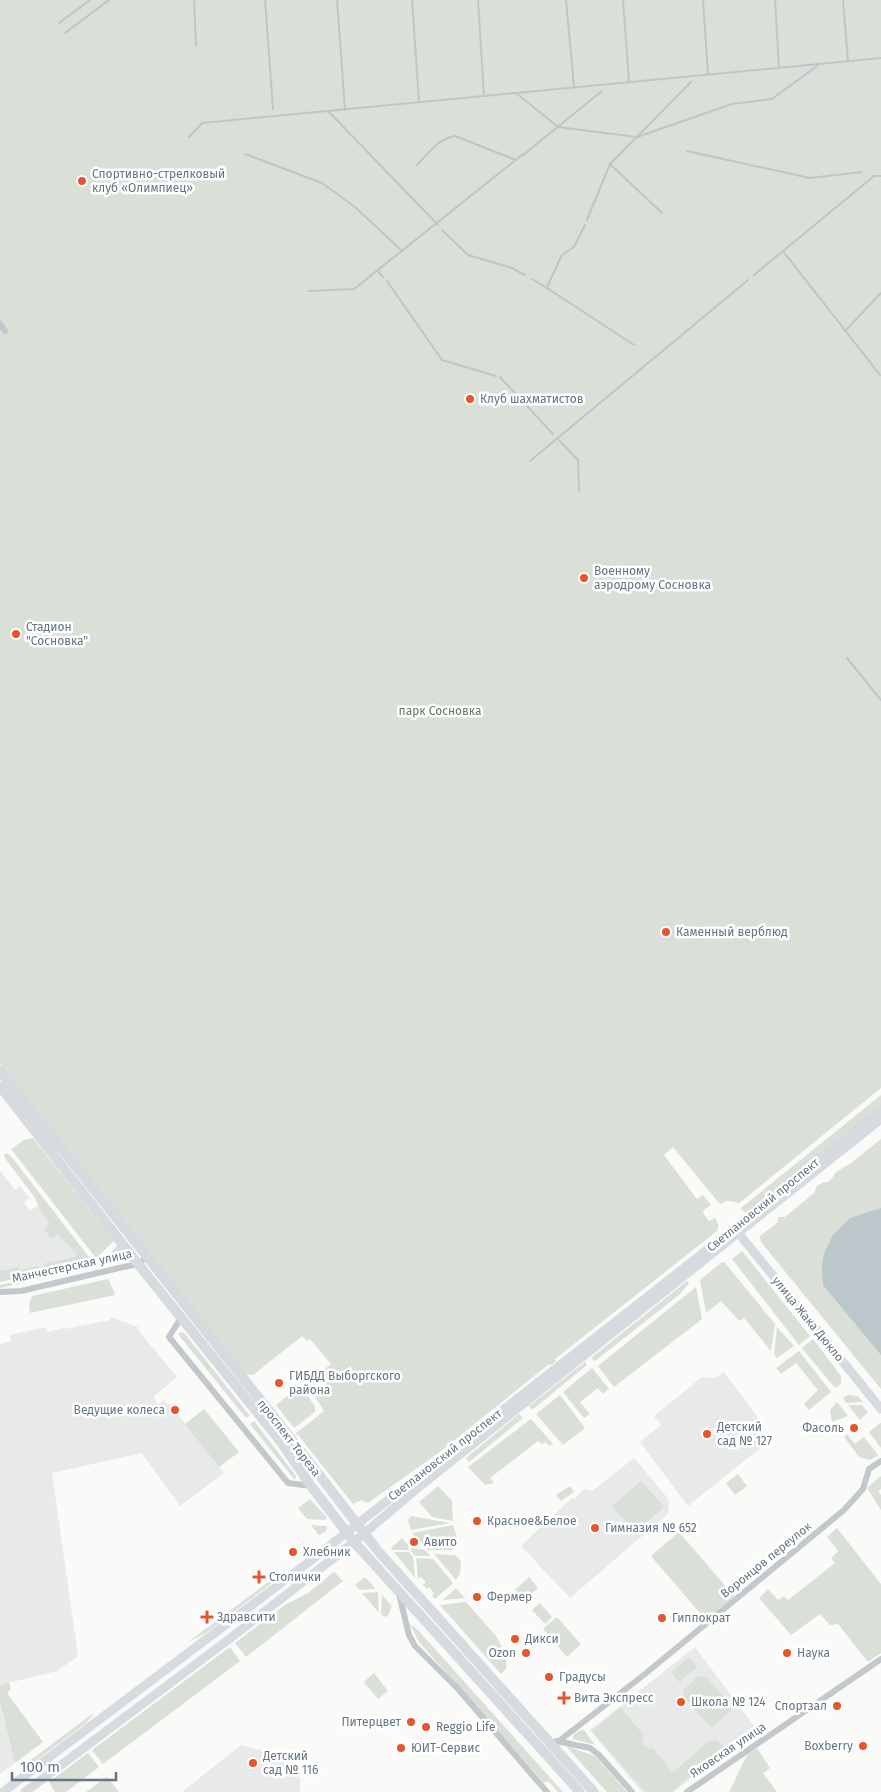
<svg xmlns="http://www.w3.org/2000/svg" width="881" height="1792" viewBox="0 0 881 1792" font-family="'Fira Sans',sans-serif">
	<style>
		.built { fill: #e8e9e9 }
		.green { fill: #dadfd7 }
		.water { fill: #bbc7cb }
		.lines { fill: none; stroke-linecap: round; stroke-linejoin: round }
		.stream { stroke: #bbc7cb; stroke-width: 2 }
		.street { stroke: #c3c8cc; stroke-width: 6 }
		.secondary { stroke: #d6dbdf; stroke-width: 9 }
		.primary { stroke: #d6dbdf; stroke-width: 10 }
		.poi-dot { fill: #e4572e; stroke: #fff; stroke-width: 2 }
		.labels { text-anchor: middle; stroke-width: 5; stroke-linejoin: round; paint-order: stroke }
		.poi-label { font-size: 12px; fill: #657683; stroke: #fff; text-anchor: start }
		.park-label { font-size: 12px; fill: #687a64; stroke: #fff }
		.street-label { font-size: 12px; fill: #657683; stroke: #fff }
	</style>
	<rect width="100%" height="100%" fill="#fafaf8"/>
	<g class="built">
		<path d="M0,1171L15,1190L20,1186L29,1198L24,1202L30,1211L44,1201L92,1261L0,1282Z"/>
		<path d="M111,1317L138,1327L137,1329L177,1377L153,1397L158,1404L164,1400L168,1405L170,1404L224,1473L180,1506L142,1453L52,1473L78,1656L57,1671L0,1685V1344L11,1341L10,1335L46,1327L47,1332L65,1328V1329L110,1320Z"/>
		<path d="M724,1372L762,1423L763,1446L688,1506L640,1442L661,1425L654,1416L702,1377L716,1378Z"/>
		<path d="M634,1458L666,1496L669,1503L668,1514L570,1598L521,1546L572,1498L574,1499L585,1489L592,1491Z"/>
		<path d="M695,1647L754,1726L674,1792H642L590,1730Z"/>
		<path d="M0,1702L15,1763L0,1774Z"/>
		<path d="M241,1745L279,1755L300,1778V1792H182Z"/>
	</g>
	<g class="green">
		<path d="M0,0H881V1088L738,1204L736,1202L726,1201L721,1204L719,1203L673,1147L664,1155L697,1199L703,1195L711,1205L704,1210L703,1213L709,1221L715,1218C718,1222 719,1226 717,1231L555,1359L556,1361L552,1365L549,1364L441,1451L368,1503L361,1500L353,1504L298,1435L295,1434L324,1411L313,1393L327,1384L320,1373L331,1364L310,1339L307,1341L302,1336L253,1375L245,1374L0,1064Z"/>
		<path d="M881,1095V1108L747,1215L741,1208Z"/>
		<path d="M33,1138L114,1241L96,1258L11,1149L24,1140Z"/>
		<path d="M881,1139V1389L761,1242L760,1236L777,1223L779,1217H785L814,1193L817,1186L824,1182H828L833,1177L836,1172L851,1163Z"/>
		<path d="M6,1153L10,1155L92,1261L46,1272L44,1266L46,1263L75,1257L77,1255L58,1234L53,1238H50L45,1229L50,1224L40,1209L35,1198L5,1158L4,1155Z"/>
		<path d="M119,1244L124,1251L122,1257L118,1261L111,1252Z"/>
		<path d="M742,1251L810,1336L799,1345L732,1259Z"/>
		<path d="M722,1262L725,1263L775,1324L771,1351L744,1318L739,1321L721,1301L706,1313L700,1280Z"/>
		<path d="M96,1264L97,1266L0,1288V1285Z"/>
		<path d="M37,1266L40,1268L42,1272L0,1282V1271L18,1267L20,1270Z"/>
		<path d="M108,1279L114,1291L115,1295L30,1313L29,1304L32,1296Z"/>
		<path d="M687,1281L689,1283L680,1294L595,1361L591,1358Z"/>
		<path d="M696,1287L702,1319L614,1387L598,1366Z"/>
		<path d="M777,1327L794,1346L777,1358L774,1354Z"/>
		<path d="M182,1332L185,1334L250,1416L246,1418L178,1334Z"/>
		<path d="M813,1339L841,1376V1384L835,1388L802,1348Z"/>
		<path d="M799,1351L831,1392L809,1410L804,1404L818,1390L796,1363L781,1374L776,1368Z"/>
		<path d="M585,1362L587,1365L532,1410L529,1406Z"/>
		<path d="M592,1368L609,1389L603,1394L598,1388L580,1402L590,1414L584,1418L563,1392Z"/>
		<path d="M301,1385L315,1407V1412L294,1428L276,1405Z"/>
		<path d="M560,1395L585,1428L563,1445L536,1414Z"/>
		<path d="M848,1395L858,1396L863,1402L846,1403L843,1398Z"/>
		<path d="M837,1402L848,1416L832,1422L830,1410Z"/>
		<path d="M848,1405H862L868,1412L860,1420Z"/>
		<path d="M204,1409L239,1452L219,1467L185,1424Z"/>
		<path d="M519,1414L523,1418L469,1462L466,1458Z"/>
		<path d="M531,1419L553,1444L549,1446L545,1442L542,1444L538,1441L490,1478L494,1483L485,1485L468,1467Z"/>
		<path d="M254,1421L296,1476L295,1480L250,1424Z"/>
		<path d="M880,1423H881V1448L869,1432Z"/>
		<path d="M847,1434L855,1444L864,1437L878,1455L870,1460L859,1457L844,1437Z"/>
		<path d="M738,1474L747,1486L735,1495L726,1483Z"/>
		<path d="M881,1476V1489L878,1491L881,1495V1510L867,1488Z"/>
		<path d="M641,1481L664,1507L635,1532L612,1506Z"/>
		<path d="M438,1486L452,1501L453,1521L432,1517L419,1502Z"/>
		<path d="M570,1486L574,1492L561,1501L556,1495Z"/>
		<path d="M310,1499L327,1518L325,1520L307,1519L298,1508Z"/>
		<path d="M411,1516L450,1523L411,1530L408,1520Z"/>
		<path d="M311,1525L327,1526L326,1531L319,1535Z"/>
		<path d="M453,1525L459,1544L451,1550H429L412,1533Z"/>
		<path d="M837,1528L881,1584V1653L868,1662L838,1624L830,1625L820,1614L791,1635L759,1598L768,1589L778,1600L784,1596L788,1600L835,1563L831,1558L838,1551L827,1537Z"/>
		<path d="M679,1532L734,1596L706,1620L651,1556Z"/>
		<path d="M402,1538L408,1545L409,1550H392L391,1548Z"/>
		<path d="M411,1546H413V1549H423L431,1556H415L411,1551Z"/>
		<path d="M394,1552H409L413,1557L415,1578Z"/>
		<path d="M434,1554L455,1555L461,1561L460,1573L456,1580Z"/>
		<path d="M416,1558L433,1559L453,1583L435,1599L432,1596L434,1593L429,1587L427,1589L423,1585L426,1582L421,1577L418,1579Z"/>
		<path d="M283,1571L273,1582L206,1633L188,1642Z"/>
		<path d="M334,1572L343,1581L246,1657L235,1643L285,1605L308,1593Z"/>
		<path d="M365,1577L376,1589L360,1590L355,1585Z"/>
		<path d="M529,1577L538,1588L524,1600L515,1590Z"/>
		<path d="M456,1588L465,1598L443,1600Z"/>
		<path d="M378,1592L379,1613L362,1593Z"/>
		<path d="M382,1595L392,1606L387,1617L381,1615Z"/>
		<path d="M466,1602L496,1636L507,1656L506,1669L501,1674L440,1605Z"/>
		<path d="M540,1603L552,1617L545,1624L532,1610Z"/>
		<path d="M557,1617L581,1644L567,1657L543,1629Z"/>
		<path d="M410,1624L418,1630L563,1792H558L549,1782H543L419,1642Z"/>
		<path d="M230,1647L240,1661L103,1764L92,1750Z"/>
		<path d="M689,1657L697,1667L679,1682L671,1672Z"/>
		<path d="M374,1673L388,1691L378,1699L364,1682Z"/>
		<path d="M699,1676L706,1677L731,1705L730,1712L712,1727L708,1725L683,1695L684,1689Z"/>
		<path d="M9,1682L11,1689L7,1693L43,1742L15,1763L0,1702V1685Z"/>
		<path d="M621,1707L644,1736L642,1739L643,1745L650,1749L653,1748L672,1773L708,1742L716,1740L725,1747L671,1792H645L592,1731Z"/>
		<path d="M95,1712L86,1723L26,1768L24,1765Z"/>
		<path d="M581,1730H584L595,1745L573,1739V1735Z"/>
		<path d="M566,1746L595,1756L627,1792H607Z"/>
		<path d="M757,1748L770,1768L763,1773L777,1792H729L747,1755Z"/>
		<path d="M88,1753L99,1767L66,1792H55L49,1782Z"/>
		<path d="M107,1777L119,1792H86Z"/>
	</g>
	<path class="water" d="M881,1208V1355L823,1285L822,1267L824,1253L833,1235L850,1218Z"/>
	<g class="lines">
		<g class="stream">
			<path d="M194,0L196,46"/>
			<path d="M265,0L273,109"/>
			<path d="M337,0L345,110"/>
			<path d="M412,0L419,102"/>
			<path d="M478,0L484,96"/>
			<path d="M566,0L574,87"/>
			<path d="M623,0L629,82"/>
			<path d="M703,0L708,75"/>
			<path d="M775,0L779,67"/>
			<path d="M843,0L848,61"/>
			<path d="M59,23L90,0"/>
			<path d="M65,33L109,0"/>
			<path d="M516,93L558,127L637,137L732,104L772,99L817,66"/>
			<path d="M329,112L438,225"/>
			<path d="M189,137L202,123L881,58"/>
			<path d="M687,151L810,178L862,172"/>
			<path d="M245,154L322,183L355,207L402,251"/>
			<path d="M523,155L602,91"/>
			<path d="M610,164L662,213"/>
			<path d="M417,165C428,154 439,138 455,136L516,160"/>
			<path d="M587,220L610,164L691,82"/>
			<path d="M442,230L468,255L512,268L525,275"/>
			<path d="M783,251L880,375"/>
			<path d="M378,271L383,277"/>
			<path d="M754,275L874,176H881"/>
			<path d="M532,279L547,288L634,345"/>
			<path d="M387,281L442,360L496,376"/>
			<path d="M547,287L562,255L574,247L585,225"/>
			<path d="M309,291L354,289L522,155"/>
			<path d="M845,331L881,293"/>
			<path d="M500,377L553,434"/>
			<path d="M557,438L578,460L579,491"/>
			<path d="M530,461L748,280"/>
			<path d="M847,658L881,700"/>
		</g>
		<g class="street">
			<path d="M0,324L5,331"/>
			<path d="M0,1292L21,1291L119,1268L138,1264L147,1257"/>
			<path d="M182,1316L169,1337L288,1483L311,1486"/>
			<path d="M399,1594L409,1635L415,1646L458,1689L547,1792"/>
			<path d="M556,1741L590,1748L599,1755L632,1792"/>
			<path d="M559,1741L645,1674L844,1510L863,1489L869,1469L881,1461"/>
			<path d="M687,1792L881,1659"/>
		</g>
		<g class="secondary">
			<path d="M736,1230L881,1409"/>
			<path d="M3,1792L309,1562L693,1261L881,1110"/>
			<path d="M25,1792L228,1640L354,1542L419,1487L881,1119"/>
		</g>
		<g class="primary">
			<path d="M0,1071L289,1436L378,1551L594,1792"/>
			<path d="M0,1086L138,1264L281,1442L311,1486L354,1542L580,1792"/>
		</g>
	</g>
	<g class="poi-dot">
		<circle cx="82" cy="181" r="5"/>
		<circle cx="470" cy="399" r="5"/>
		<circle cx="584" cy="578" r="5"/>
		<circle cx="16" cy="634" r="5"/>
		<circle cx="666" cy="932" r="5"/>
		<circle cx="279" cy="1383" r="5"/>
		<circle cx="175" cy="1410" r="5"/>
		<circle cx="854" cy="1428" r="5"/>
		<circle cx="707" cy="1434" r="5"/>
		<circle cx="477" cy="1521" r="5"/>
		<circle cx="595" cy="1528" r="5"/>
		<circle cx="414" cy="1542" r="5"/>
		<circle cx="293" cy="1552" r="5"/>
		<path d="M256.5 1569.5h5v5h5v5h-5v5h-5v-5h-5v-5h5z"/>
		<circle cx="477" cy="1597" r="5"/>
		<path d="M204.5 1609.5h5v5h5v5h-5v5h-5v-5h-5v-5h5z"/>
		<circle cx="662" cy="1618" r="5"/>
		<circle cx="515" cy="1639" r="5"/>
		<circle cx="526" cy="1653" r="5"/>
		<circle cx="787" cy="1653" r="5"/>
		<circle cx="549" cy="1677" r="5"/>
		<path d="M561.5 1690.5h5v5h5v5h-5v5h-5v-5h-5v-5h5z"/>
		<circle cx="681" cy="1702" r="5"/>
		<circle cx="837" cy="1706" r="5"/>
		<circle cx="411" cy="1722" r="5"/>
		<circle cx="426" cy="1727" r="5"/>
		<circle cx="863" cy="1746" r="5"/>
		<circle cx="401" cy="1748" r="5"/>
		<circle cx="253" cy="1763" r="5"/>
	</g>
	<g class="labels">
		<g class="poi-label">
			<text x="92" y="178">Спортивно-стрелковый<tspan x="92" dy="14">клуб «Олимпиец»</tspan></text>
			<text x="480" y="403">Клуб шахматистов</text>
			<text x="594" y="575">Военному<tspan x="594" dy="14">аэродрому Сосновка</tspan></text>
			<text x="26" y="631">Стадион<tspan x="26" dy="14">"Сосновка"</tspan></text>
			<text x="676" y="936">Каменный верблюд</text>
			<text x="289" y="1380">ГИБДД Выборгского<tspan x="289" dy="14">района</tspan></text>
			<text x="165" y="1414" text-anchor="end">Ведущие колеса</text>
			<text x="717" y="1431">Детский<tspan x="717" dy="14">сад № 127</tspan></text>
			<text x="844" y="1432" text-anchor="end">Фасоль</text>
			<text x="487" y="1525">Красное&amp;Белое</text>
			<text x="605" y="1532">Гимназия № 652</text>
			<text x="424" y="1546">Авито</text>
			<text x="303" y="1556">Хлебник</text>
			<text x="269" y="1581">Столички</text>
			<text x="487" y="1601">Фермер</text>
			<text x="217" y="1621">Здравсити</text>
			<text x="672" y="1622">Гиппократ</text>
			<text x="525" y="1643">Дикси</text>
			<text x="516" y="1657" text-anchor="end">Ozon</text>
			<text x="797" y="1657">Наука</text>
			<text x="559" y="1681">Градусы</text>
			<text x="574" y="1702">Вита Экспресс</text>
			<text x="691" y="1706">Школа № 124</text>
			<text x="827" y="1710" text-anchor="end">Спортзал</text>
			<text x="401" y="1726" text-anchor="end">Питерцвет</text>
			<text x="436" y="1731">Reggio Life</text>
			<text x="853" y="1750" text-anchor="end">Boxberry</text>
			<text x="411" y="1752">ЮИТ-Сервис</text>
			<text x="263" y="1760">Детский<tspan x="263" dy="14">сад № 116</tspan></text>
		</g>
		<g class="park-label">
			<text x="440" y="715">парк Сосновка</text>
		</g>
		<g class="street-label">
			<text transform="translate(763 1205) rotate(-39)" y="4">Светлановский проспект</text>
			<text transform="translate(72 1266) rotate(-12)" y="4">Манчестерская улица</text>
			<text transform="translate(808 1319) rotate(51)" y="4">улица Жака Дюкло</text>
			<text transform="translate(289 1438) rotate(52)" y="4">проспект Тореза</text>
			<text transform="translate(445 1455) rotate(-38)" y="4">Светлановский проспект</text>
			<text transform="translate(766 1560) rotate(-39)" y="4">Воронцов переулок</text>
			<text transform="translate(728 1750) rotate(-34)" y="4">Яковская улица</text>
		</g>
	</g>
	<path d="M12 1772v8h104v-8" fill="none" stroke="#657683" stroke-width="2.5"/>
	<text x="20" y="1772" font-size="15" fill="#657683" stroke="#ffffff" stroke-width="4" paint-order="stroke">100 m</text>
</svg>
